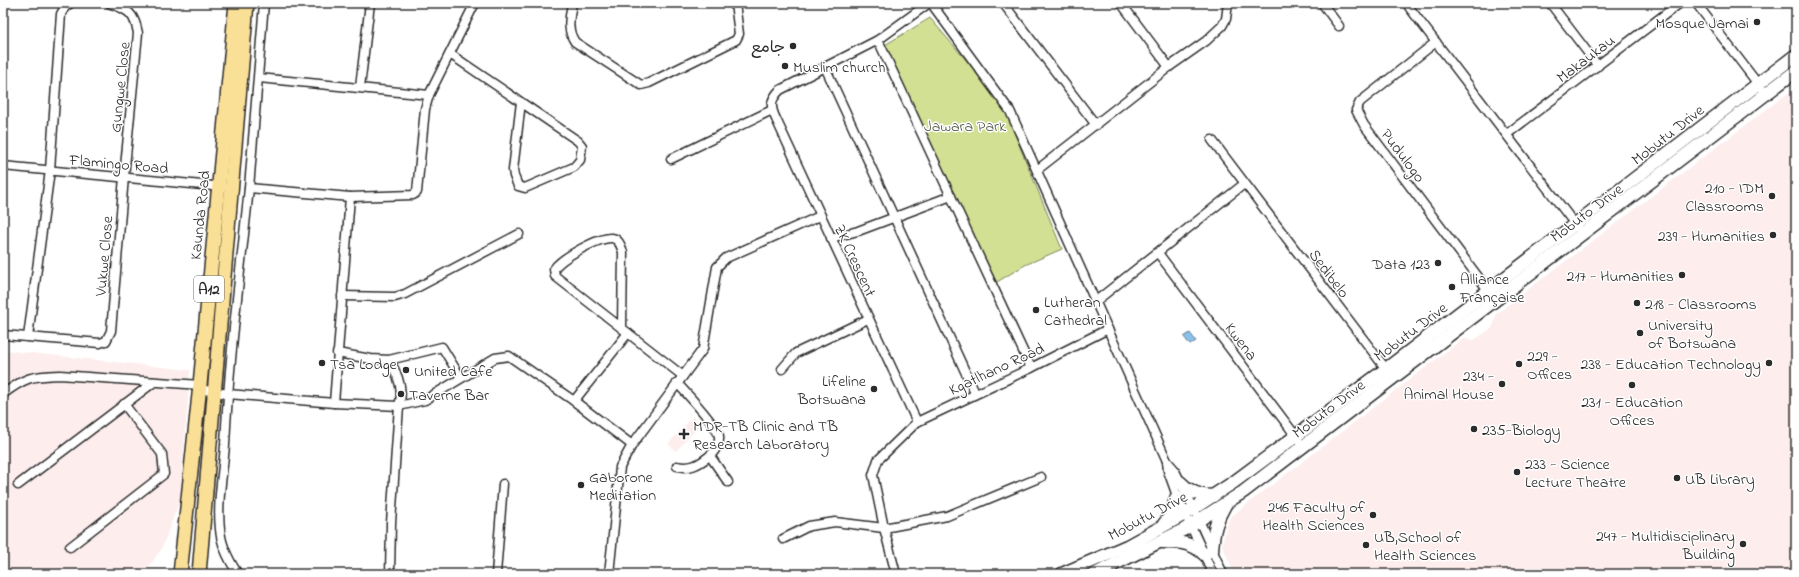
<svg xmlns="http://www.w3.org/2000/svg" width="1799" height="577" viewBox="0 0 1799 577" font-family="'Indie Flower','Playpen Sans Arabic',sans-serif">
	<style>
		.built { fill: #fdeeed }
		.park { fill: #d1e093; stroke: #7e865f }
		.water { fill: #8ac1e8; stroke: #64859c }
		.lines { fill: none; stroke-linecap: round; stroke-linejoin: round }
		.street-casing { stroke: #2b2b2b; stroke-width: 11 }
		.secondary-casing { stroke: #2b2b2b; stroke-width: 15 }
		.primary-casing { stroke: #2b2b2b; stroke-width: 16 }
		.street { stroke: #fff; stroke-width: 8 }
		.secondary { stroke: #fff; stroke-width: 12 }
		.primary { stroke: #fadf96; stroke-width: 13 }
		.poi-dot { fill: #2b2b2b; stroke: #fff; stroke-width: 1.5 }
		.labels { text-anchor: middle; stroke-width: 3; stroke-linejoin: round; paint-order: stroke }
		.shield { fill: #fff; stroke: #6b6b6b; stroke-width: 1 }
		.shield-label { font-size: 15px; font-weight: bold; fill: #2b2b2b }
		.poi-label { font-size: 16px; fill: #2b2b2b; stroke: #fff; text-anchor: start }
		.street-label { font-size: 16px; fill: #2b2b2b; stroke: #fff }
		.park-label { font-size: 16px; fill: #545845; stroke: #fff }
	</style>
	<rect width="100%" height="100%" fill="#fff"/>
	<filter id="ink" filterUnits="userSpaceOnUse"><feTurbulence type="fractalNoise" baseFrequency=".025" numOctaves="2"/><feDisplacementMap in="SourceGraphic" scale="8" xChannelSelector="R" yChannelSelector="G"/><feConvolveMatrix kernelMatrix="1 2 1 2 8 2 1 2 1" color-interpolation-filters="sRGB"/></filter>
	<g filter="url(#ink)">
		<g class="built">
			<path d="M1796,87V574H1235L1222,545L1229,518L1464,338L1474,340L1492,328L1494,324L1496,314Z"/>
			<path d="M3,350L190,370L180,500L161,550L143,574H3Z"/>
			<path d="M693,416L701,424L676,451L668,444Z"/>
		</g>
		<path class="park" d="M930,18L1001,101L1062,249L1025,265L992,285L883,46Z"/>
		<path class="water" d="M1190,333L1196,341L1190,345L1184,337Z"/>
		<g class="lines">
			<defs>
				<g id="street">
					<path d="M264,3L249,188L350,197L413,195L417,192L425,109L429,95L475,3"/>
					<path d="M572,3C570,17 566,29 575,42L641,85L649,83L736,40L739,34L735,3"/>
					<path d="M931,3L1010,111L1167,461L1174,469L1194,509L1223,574"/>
					<path d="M1003,3L1096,125"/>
					<path d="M1121,3L1169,67"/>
					<path d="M1322,3L1339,26"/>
					<path d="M1550,3L1598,66"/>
					<path d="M1696,3L1761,88"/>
					<path d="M1409,7L1577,227"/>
					<path d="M878,40L1031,368"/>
					<path d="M1436,42L1360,102L1356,110L1364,125L1491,294"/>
					<path d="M450,54L578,141L582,146L580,160L574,167L525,188L518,186L514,176L513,170L521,102"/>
					<path d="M825,67L975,393"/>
					<path d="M259,78L429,95"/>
					<path d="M360,87L370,3"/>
					<path d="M1507,134L1680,3"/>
					<path d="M1212,140L1389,373"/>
					<path d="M671,159L772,110"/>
					<path d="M3,166L223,187"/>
					<path d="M1037,170L1169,67L1206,41L1222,26L1226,19L1228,3"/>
					<path d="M831,238L858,231L951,196"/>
					<path d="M1158,253L1298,439"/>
					<path d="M342,296L395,297L405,294L519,234"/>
					<path d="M1096,301L1244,184"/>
					<path d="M622,327L623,252C621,246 619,239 612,238C599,237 561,258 554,269L555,276L683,376"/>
					<path d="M3,335L100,343L106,341L111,331L124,177L138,33C134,12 128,10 109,3"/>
					<path d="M28,337L50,170L61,14L65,7L71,3"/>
					<path d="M337,353L371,359L389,360L442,347L461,378"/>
					<path d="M389,360C398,374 404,390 399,406L391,523L390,574"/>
					<path d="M782,369L796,353L868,319"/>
					<path d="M199,389L228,394L334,403L399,406L425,400L495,358L509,356L574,401L632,445"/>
					<path d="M3,394C26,377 31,376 60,375L200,385"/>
					<path d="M574,401L628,333"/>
					<path d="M334,403L350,197"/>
					<path d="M917,422L776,119C770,107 770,100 780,90L878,40L929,3"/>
					<path d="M710,456L728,482"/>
					<path d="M1167,461L1168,471L1177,496L1213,574"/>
					<path d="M677,466C690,469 698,465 708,457C714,453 720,444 719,436C716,424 687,394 677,383"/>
					<path d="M18,485L154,382"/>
					<path d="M783,539L809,526L835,522L884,528L947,516L1041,477"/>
					<path d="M70,547L164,474L162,454L124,404"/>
					<path d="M238,574C230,562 221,544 220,529C217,501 223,473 225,445C229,359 240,274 249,188"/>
					<path d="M496,574L503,484"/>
					<path d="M609,574L620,467L632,445L703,349L717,267L726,258L820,216"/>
					<path d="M896,574L884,528L873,475L878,460L917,422L1031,368L1108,329"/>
				</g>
				<g id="secondary">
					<path d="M1180,482C1189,492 1199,496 1213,496"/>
					<path d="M1164,524L1171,515L1177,496"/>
					<path d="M1162,542C1180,542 1192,542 1205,555"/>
					<path d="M1212,551C1213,533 1216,520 1225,505"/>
					<path d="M1062,574L1127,546L1185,514L1234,482L1386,369L1796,55"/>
					<path d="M1095,574L1185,529L1243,492L1796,71"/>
				</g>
				<g id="primary">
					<path d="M180,574L200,385L236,3"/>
					<path d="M199,574C214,384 232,193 247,3"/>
				</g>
			</defs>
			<use href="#street" class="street-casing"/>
			<use href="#secondary" class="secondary-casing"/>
			<use href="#primary" class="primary-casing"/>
			<use href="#street" class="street"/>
			<use href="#secondary" class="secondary"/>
			<use href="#primary" class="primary"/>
		</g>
	</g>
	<g class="poi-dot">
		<circle cx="1757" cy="22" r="4"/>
		<circle cx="793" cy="46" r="4"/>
		<circle cx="785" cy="66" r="4"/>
		<circle cx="1772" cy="196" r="4"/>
		<circle cx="1773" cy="235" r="4"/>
		<circle cx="1438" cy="263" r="4"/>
		<circle cx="1682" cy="275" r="4"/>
		<circle cx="1452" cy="287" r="4"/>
		<circle cx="1637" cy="303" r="4"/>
		<circle cx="1036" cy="310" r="4"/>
		<circle cx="1640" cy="333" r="4"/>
		<circle cx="322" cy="363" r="4"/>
		<circle cx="1769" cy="363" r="4"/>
		<circle cx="1519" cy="364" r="4"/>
		<circle cx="406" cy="370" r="4"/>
		<circle cx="1502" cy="384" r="4"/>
		<circle cx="1632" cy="385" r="4"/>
		<circle cx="874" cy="389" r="4"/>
		<circle cx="401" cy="394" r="4"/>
		<circle cx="1474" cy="429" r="4"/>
		<path d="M682 428h4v4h4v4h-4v4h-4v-4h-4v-4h4z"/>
		<circle cx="1517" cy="472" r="4"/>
		<circle cx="1677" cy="478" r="4"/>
		<circle cx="581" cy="485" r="4"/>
		<circle cx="1373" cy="515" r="4"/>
		<circle cx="1743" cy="544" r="4"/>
		<circle cx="1366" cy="545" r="4"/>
	</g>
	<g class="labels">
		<rect class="shield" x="194" y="276" width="30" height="26" rx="3"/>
		<g class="shield-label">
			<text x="209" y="294">A12</text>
		</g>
		<g class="poi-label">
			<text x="1749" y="28" text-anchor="end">Mosque Jamai</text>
			<text x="785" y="52" text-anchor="end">جامع</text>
			<text x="793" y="72">Muslim church</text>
			<text x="1764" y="193" text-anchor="end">210 - IDM<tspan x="1764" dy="18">Classrooms</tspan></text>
			<text x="1765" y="241" text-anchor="end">239 - Humanities</text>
			<text x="1430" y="269" text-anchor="end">Data 123</text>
			<text x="1674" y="281" text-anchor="end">217 - Humanities</text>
			<text x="1460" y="284">Alliance<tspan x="1460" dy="18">Française</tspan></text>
			<text x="1044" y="307">Lutheran<tspan x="1044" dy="18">Cathedral</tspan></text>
			<text x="1645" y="309">218 - Classrooms</text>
			<text x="1648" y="330">University<tspan x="1648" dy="18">of Botswana</tspan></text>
			<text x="1527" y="361">229 -<tspan x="1527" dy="18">Offices</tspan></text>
			<text x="330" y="369">Tsa Lodge</text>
			<text x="1761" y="369" text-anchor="end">238 - Education Technology</text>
			<text x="414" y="376">United Cafe</text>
			<text x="1494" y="381" text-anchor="end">234 -<tspan x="1494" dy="18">Animal House</tspan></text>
			<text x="866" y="386" text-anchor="end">Lifeline<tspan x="866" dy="18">Botswana</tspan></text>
			<text x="409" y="400">Taverne Bar</text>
			<text x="1632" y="407" text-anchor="middle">231 - Education<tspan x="1632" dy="18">Offices</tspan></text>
			<text x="693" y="431">MDR-TB Clinic and TB<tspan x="693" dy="18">Research Laboratory</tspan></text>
			<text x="1482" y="435">235-Biology</text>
			<text x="1525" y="469">233 - Science<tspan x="1525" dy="18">Lecture Theatre</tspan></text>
			<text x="589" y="482">Gaborone<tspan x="589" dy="18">Meditation</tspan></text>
			<text x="1685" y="484">UB Library</text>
			<text x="1365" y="512" text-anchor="end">246 Faculty of<tspan x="1365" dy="18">Health Sciences</tspan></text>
			<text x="1735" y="541" text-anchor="end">247 - Multidisciplinary<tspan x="1735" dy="18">Building</tspan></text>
			<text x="1374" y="542">UB,School of<tspan x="1374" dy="18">Health Sciences</tspan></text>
		</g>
		<g class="street-label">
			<text transform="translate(1585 58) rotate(-37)" y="6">Makaukau</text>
			<text transform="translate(119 87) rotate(-84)" y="6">Gungwe Close</text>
			<text transform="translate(1667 134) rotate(-38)" y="6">Mobutu Drive</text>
			<text transform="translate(1404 155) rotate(53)" y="6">Pudulogo</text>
			<text transform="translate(119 163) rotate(5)" y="6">Flamingo Road</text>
			<text transform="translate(1586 212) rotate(-37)" y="6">Mobuto Drive</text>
			<text transform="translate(199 215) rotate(-84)" y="6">Kaunda Road</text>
			<text transform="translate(103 256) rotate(-85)" y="6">Vukwe Close</text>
			<text transform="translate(856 260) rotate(65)" y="6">ZK Crescent</text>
			<text transform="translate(1330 273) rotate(53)" y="6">Sedibelo</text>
			<text transform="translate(1410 331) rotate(-37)" y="6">Mobutu Drive</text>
			<text transform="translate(1242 341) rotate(53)" y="6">Kwena</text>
			<text transform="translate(996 368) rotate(-25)" y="6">Kgatlhano Road</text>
			<text transform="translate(1328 408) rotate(-37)" y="6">Mobuto Drive</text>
			<text transform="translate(1147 515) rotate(-28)" y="6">Mobutu Drive</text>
		</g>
		<g class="park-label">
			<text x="965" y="131">Jawara Park</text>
		</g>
	</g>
	<rect width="1799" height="577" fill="none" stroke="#fff" stroke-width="16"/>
	<rect x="8" y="8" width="1783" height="561" fill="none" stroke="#2b2b2b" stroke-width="1.5" filter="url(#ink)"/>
</svg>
